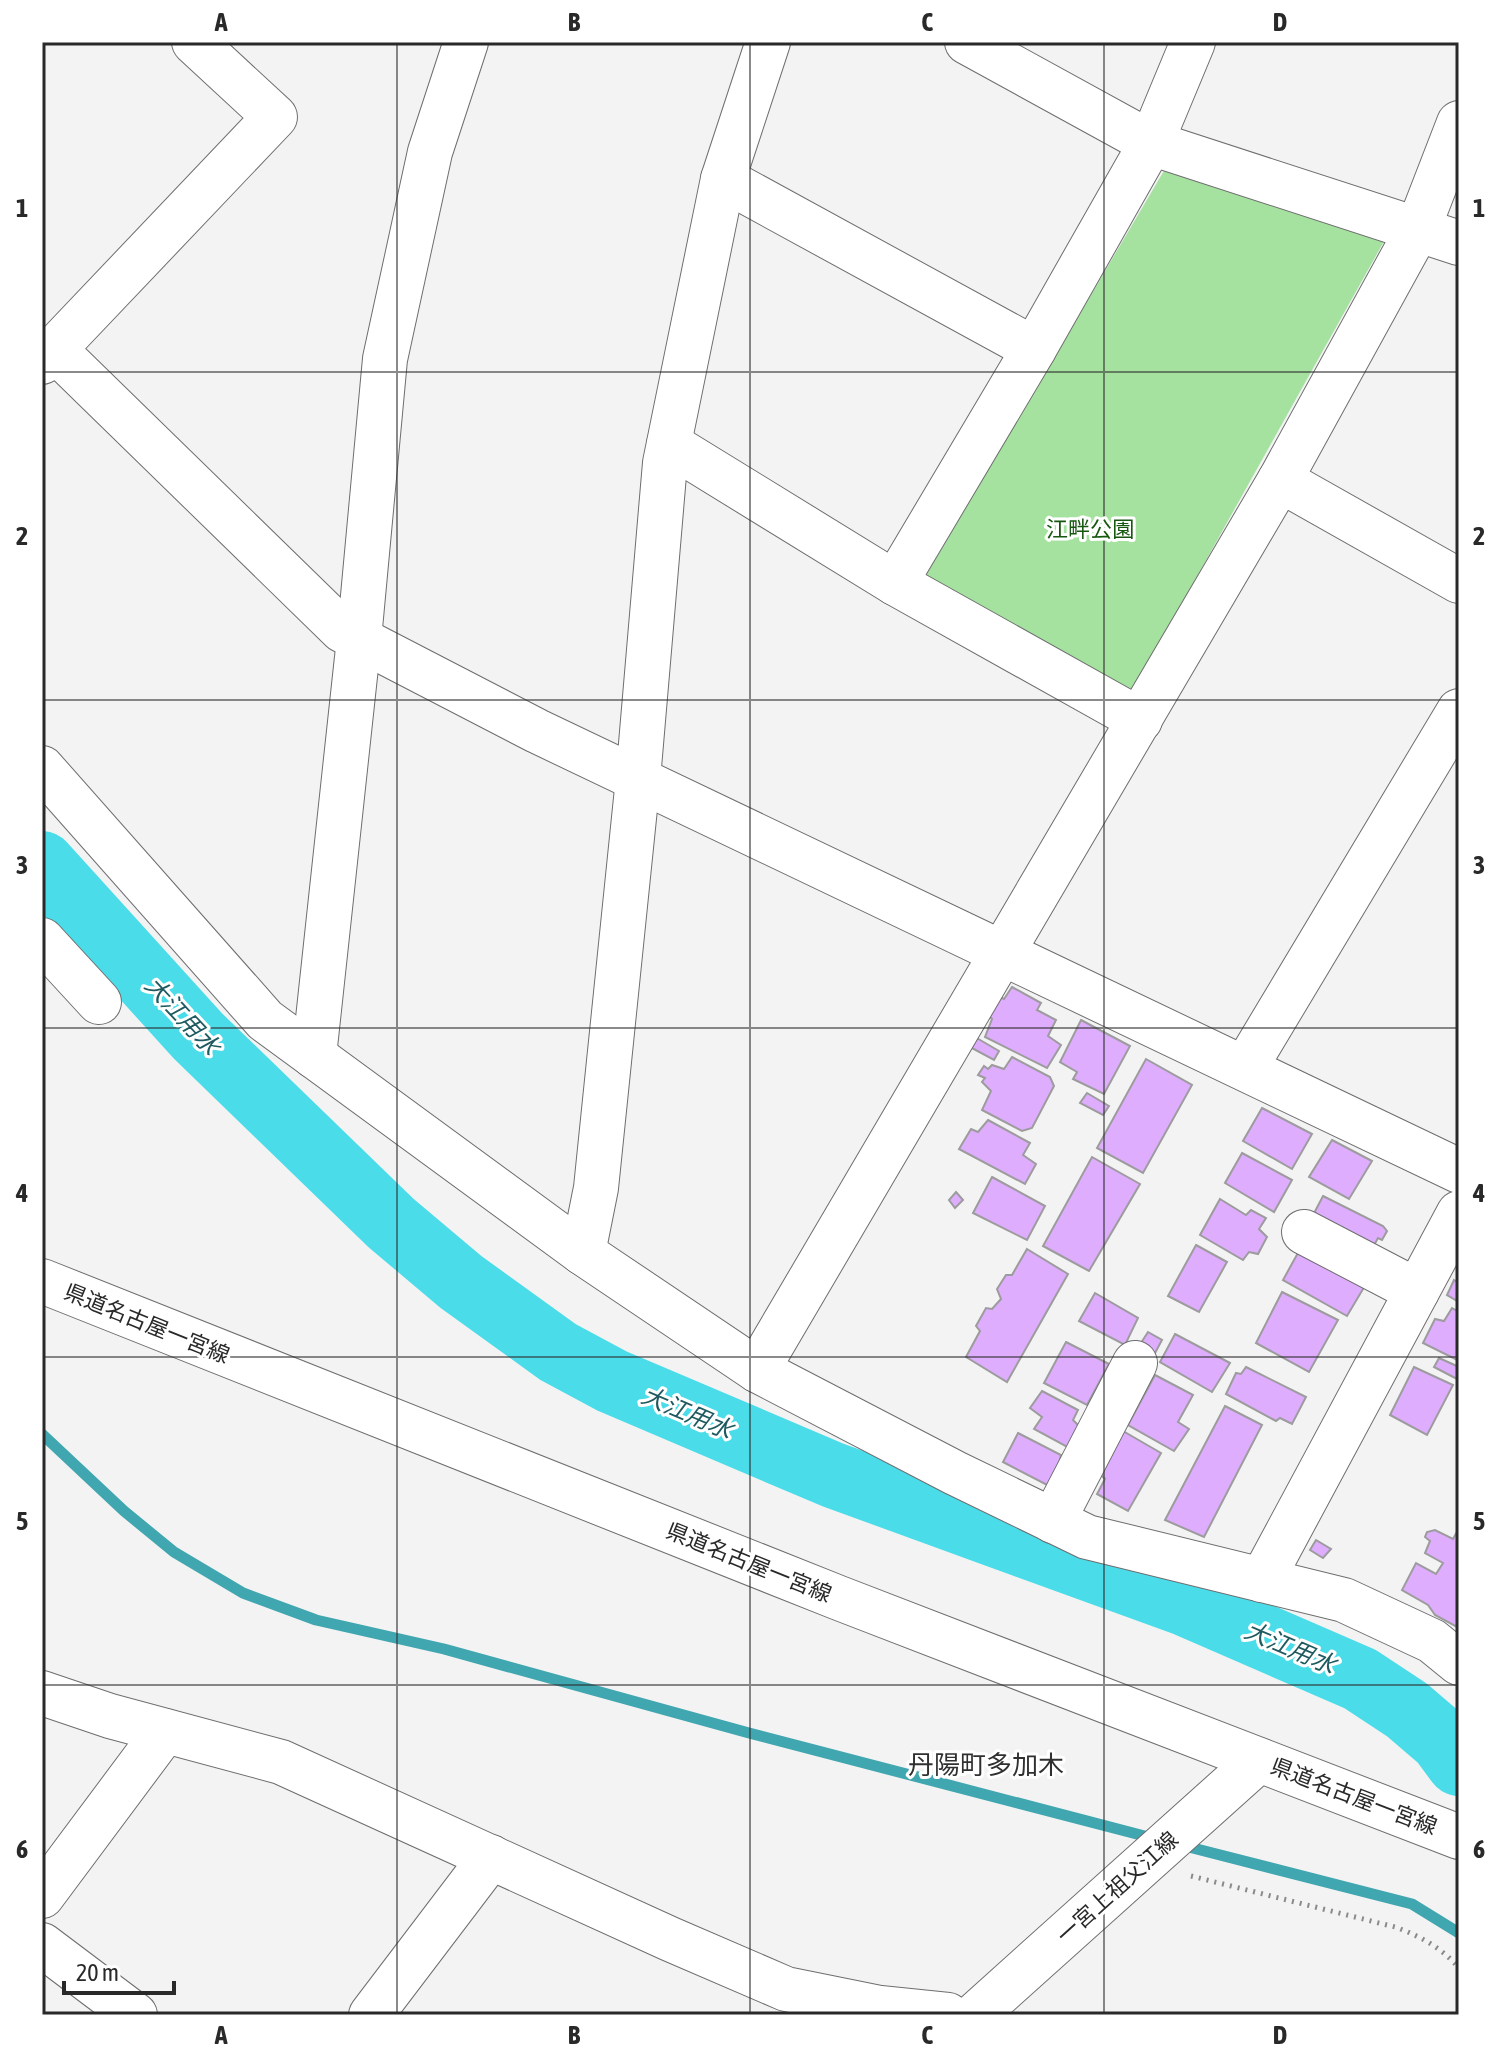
<svg xmlns="http://www.w3.org/2000/svg" width="1501" height="2057" viewBox="0 0 1501 2057" font-family="'Asap Condensed','Noto Sans JP',sans-serif">
	<style>
		.green { fill: #a6e29f }
		.lines { fill: none; stroke-linecap: round; stroke-linejoin: round }
		.stream { stroke: #40a6af; stroke-width: 11 }
		.river { stroke: #4adce8; stroke-width: 66 }
		.building { fill: #deadfd; stroke: #9c9b9d; stroke-width: 2 }
		.minor-casing { stroke: #6e6e70; stroke-width: 46 }
		.major-casing { stroke: #6e6e70; stroke-width: 46 }
		.path { stroke: #8a8a8b; stroke-width: 5; stroke-dasharray: 2 6; stroke-linecap: butt }
		.minor { stroke: #fff; stroke-width: 44 }
		.major { stroke: #fff; stroke-width: 44 }
		.grid { fill: none; stroke: #29292a; stroke-width: 2; stroke-opacity: 0.55 }
		.labels { text-anchor: middle; stroke-width: 6; stroke-linejoin: round; paint-order: stroke }
		.park-label { font-size: 22px; fill: #165810; stroke: #fff }
		.street-label { font-size: 22px; fill: #29292a; stroke: #fff }
		.water-label { font-size: 24px; font-style: italic; fill: #1e5a5f; stroke: #fff }
		.quarter-label { font-size: 26px; fill: #303031; stroke: #fff }
		.neatline { fill: none; stroke: #29292a; stroke-width: 3 }
		.grid-label { font-size: 26px; text-anchor: middle; font-weight: bold; fill: #29292a }
	</style>
	<rect width="100%" height="100%" fill="#f3f3f4"/>
	<path class="green" d="M1165,169L1387,236L1133,691L925,577Z"/>
	<g class="lines">
		<g class="stream">
			<path d="M42,1434L124,1511L174,1552L243,1593L316,1620L444,1649L749,1733L1156,1839"/>
			<path d="M1181,1845L1412,1904L1459,1933"/>
		</g>
		<path class="river" d="M42,864L198,1036L391,1223L461,1282L558,1352L612,1381L833,1475L1185,1603L1360,1679L1407,1710L1442,1740L1459,1763"/>
	</g>
	<g class="building">
		<path d="M1012,987L1041,1003L1037,1010L1056,1020L1048,1036L1061,1045L1047,1068L985,1037L992,1019L988,1015L1000,997L1004,999Z"/>
		<path d="M1081,1020L1130,1046L1104,1094L1073,1079L1077,1072L1060,1062Z"/>
		<path d="M975,1037L999,1051L994,1060L970,1047Z"/>
		<path d="M1012,1057L1050,1077L1054,1086L1032,1128L1022,1131L982,1110L991,1091L982,1082L985,1078L978,1075L984,1066L988,1069L992,1065L1004,1069Z"/>
		<path d="M1146,1059L1192,1085L1143,1173L1097,1148Z"/>
		<path d="M1087,1093L1109,1106L1103,1115L1080,1103Z"/>
		<path d="M1262,1108L1312,1134L1292,1169L1243,1141Z"/>
		<path d="M988,1120L1030,1143L1023,1155L1036,1164L1025,1184L959,1149L971,1129L978,1132Z"/>
		<path d="M1332,1140L1372,1161L1349,1199L1309,1177Z"/>
		<path d="M1242,1153L1292,1180L1274,1212L1225,1183Z"/>
		<path d="M1092,1157L1140,1184L1089,1271L1043,1246Z"/>
		<path d="M992,1177L1045,1206L1027,1240L973,1213Z"/>
		<path d="M956,1192L963,1200L955,1208L949,1200Z"/>
		<path d="M1323,1196L1383,1226L1387,1231L1382,1240L1378,1238L1372,1249L1311,1219Z"/>
		<path d="M1220,1199L1246,1215L1251,1210L1266,1218L1259,1229L1267,1237L1258,1254L1249,1252L1243,1260L1200,1235Z"/>
		<path d="M1196,1245L1227,1262L1199,1312L1168,1296Z"/>
		<path d="M1027,1249L1068,1274L1007,1382L966,1357L980,1331L976,1326L986,1308L992,1309L1001,1299L997,1289L1006,1275H1012Z"/>
		<path d="M1299,1251L1366,1284L1347,1316L1283,1280Z"/>
		<path d="M1454,1280L1459,1283V1302L1447,1295Z"/>
		<path d="M1282,1292L1338,1320L1309,1372L1256,1343Z"/>
		<path d="M1095,1293L1138,1318L1125,1345L1079,1321Z"/>
		<path d="M1452,1308L1459,1312V1361L1423,1343L1435,1319L1444,1321Z"/>
		<path d="M1148,1332L1162,1340L1153,1357L1137,1349Z"/>
		<path d="M1175,1334L1230,1363L1212,1392L1160,1362Z"/>
		<path d="M1066,1342L1109,1364L1087,1405L1044,1383Z"/>
		<path d="M1439,1358L1459,1367V1380L1434,1367Z"/>
		<path d="M1246,1367L1306,1397L1292,1424L1280,1418L1276,1421L1226,1394L1236,1373L1241,1374Z"/>
		<path d="M1414,1367L1453,1385L1427,1435L1390,1415Z"/>
		<path d="M1155,1375L1193,1395L1178,1422L1189,1429L1174,1451L1128,1425Z"/>
		<path d="M1042,1391L1078,1410L1073,1420L1082,1429L1071,1449L1034,1429L1042,1417L1030,1408Z"/>
		<path d="M1225,1406L1262,1425L1204,1537L1165,1520Z"/>
		<path d="M1123,1431L1161,1453L1128,1511L1097,1494L1105,1479L1100,1474Z"/>
		<path d="M1018,1433L1061,1455L1053,1488L1003,1462Z"/>
		<path d="M1459,1528V1628L1435,1615L1428,1605L1402,1590L1416,1563L1436,1574L1443,1563L1425,1553L1430,1541L1425,1537L1427,1532L1435,1530L1453,1539Z"/>
		<path d="M1316,1540L1331,1549L1323,1558L1310,1550Z"/>
	</g>
	<g class="lines">
		<defs>
			<g id="minor">
				<path d="M967,42L1151,143L1459,243"/>
				<path d="M723,179L1034,349"/>
				<path d="M54,349L342,630L537,731L1459,1171"/>
				<path d="M42,362L275,117L194,42"/>
				<path d="M669,444L895,583L1140,720"/>
				<path d="M1280,480L1459,581"/>
				<path d="M895,583L1034,349L1151,143L1193,42"/>
				<path d="M42,768L265,1020L583,1253L757,1370L955,1473L1087,1537L1344,1600L1432,1641L1459,1663"/>
				<path d="M42,940L99,1002"/>
				<path d="M314,1056L359,639L385,359L430,152L466,42"/>
				<path d="M1245,1068L1459,711"/>
				<path d="M1304,1232L1417,1291"/>
				<path d="M583,1253L596,1188L638,779L665,463L723,179L768,42"/>
				<path d="M757,1370L1280,480L1418,229L1459,123"/>
				<path d="M1053,1521L1135,1363"/>
				<path d="M1262,1580L1459,1213"/>
				<path d="M42,1693L110,1716L281,1762L670,1939L786,1989L880,2008L948,2015"/>
				<path d="M42,1896L165,1731"/>
				<path d="M42,1945L135,2015"/>
				<path d="M371,2015L491,1857"/>
			</g>
			<g id="major">
				<path d="M42,1281L839,1598L1459,1837"/>
				<path d="M975,2015L1259,1760"/>
			</g>
		</defs>
		<use href="#minor" class="minor-casing"/>
		<use href="#major" class="major-casing"/>
		<path class="path" d="M1191,1876L1395,1927C1420,1936 1442,1948 1459,1968"/>
		<use href="#minor" class="minor"/>
		<use href="#major" class="major"/>
	</g>
	<path class="grid" d="M397,42V2015M750,42V2015M1104,42V2015M42,372H1459M42,700H1459M42,1028H1459M42,1357H1459M42,1685H1459"/>
	<g class="labels">
		<g class="park-label">
			<text x="1090" y="537">江畔公園</text>
		</g>
		<g class="street-label">
			<text transform="translate(147 1323) rotate(22)" y="8">県道名古屋一宮線</text>
			<text transform="translate(749 1562) rotate(22)" y="8">県道名古屋一宮線</text>
			<text transform="translate(1354 1796) rotate(21)" y="8">県道名古屋一宮線</text>
			<text transform="translate(1117 1887) rotate(-42)" y="8">一宮上祖父江線</text>
		</g>
		<g class="water-label">
			<text transform="translate(182 1016) rotate(47)" y="8">大江用水</text>
			<text transform="translate(687 1413) rotate(23)" y="8">大江用水</text>
			<text transform="translate(1290 1648) rotate(23)" y="8">大江用水</text>
		</g>
		<g class="quarter-label">
			<text x="986" y="1774">丹陽町多加木</text>
		</g>
	</g>
	<rect width="1501" height="2057" fill="none" stroke="#ffffff" stroke-width="88"/>
	<path d="M64 1981v12h110v-12" fill="none" stroke="#29292a" stroke-width="4"/>
	<text x="76" y="1981" font-size="24" fill="#29292a" stroke="#ffffff" stroke-width="6" paint-order="stroke">20 m</text>
	<rect x="44" y="44" width="1413" height="1969" class="neatline"/>
	<g class="grid-label">
		<text x="221" y="31">A</text>
		<text x="574" y="31">B</text>
		<text x="927" y="31">C</text>
		<text x="1280" y="31">D</text>
		<text x="22" y="217">1</text>
		<text x="1479" y="217">1</text>
		<text x="22" y="545">2</text>
		<text x="1479" y="545">2</text>
		<text x="22" y="874">3</text>
		<text x="1479" y="874">3</text>
		<text x="22" y="1202">4</text>
		<text x="1479" y="1202">4</text>
		<text x="22" y="1530">5</text>
		<text x="1479" y="1530">5</text>
		<text x="22" y="1858">6</text>
		<text x="1479" y="1858">6</text>
		<text x="221" y="2044">A</text>
		<text x="574" y="2044">B</text>
		<text x="927" y="2044">C</text>
		<text x="1280" y="2044">D</text>
	</g>
</svg>
